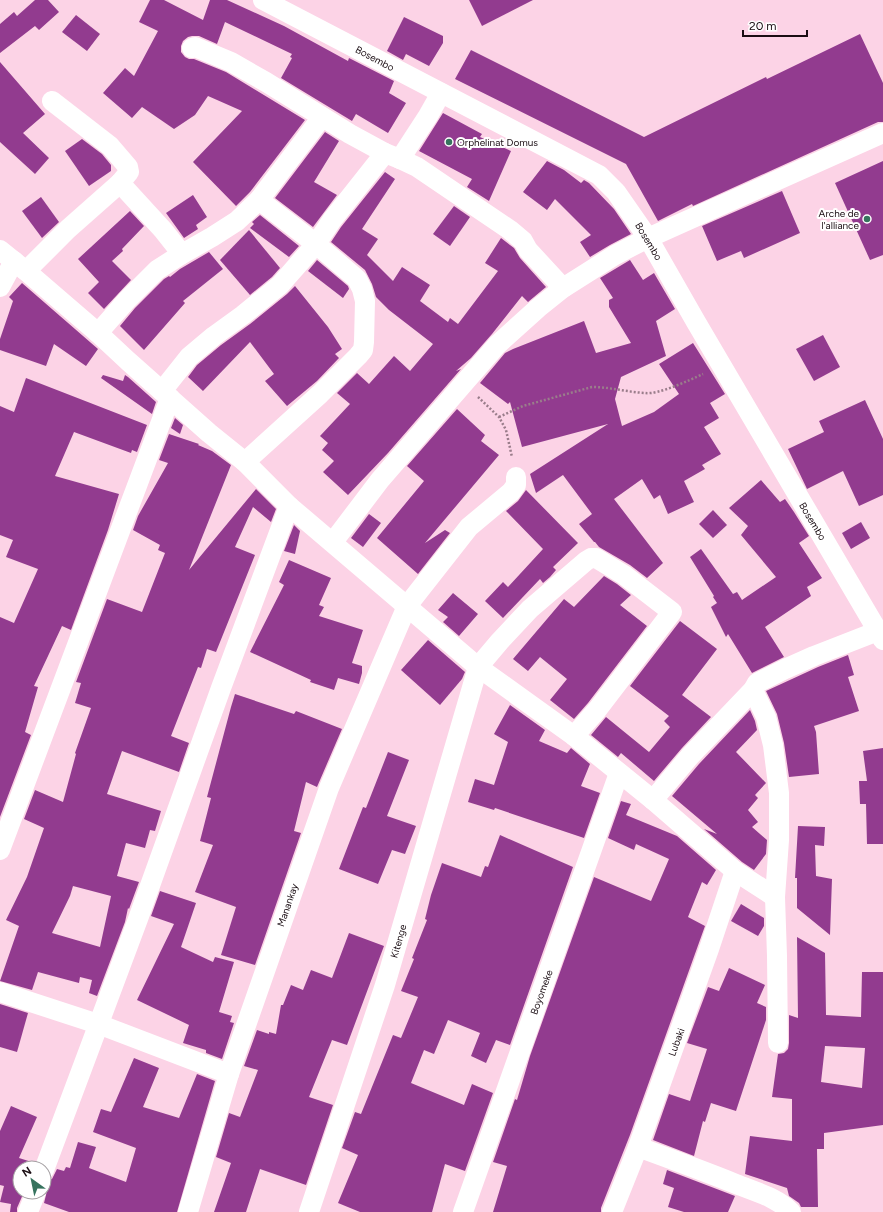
<svg xmlns="http://www.w3.org/2000/svg" width="883" height="1212" viewBox="0 0 883 1212" font-family="Figtree,sans-serif">
	<style>
		.building { fill: #923b8f; fill-rule: evenodd }
		.lines { fill: none; stroke-linecap: round; stroke-linejoin: round }
		.path { stroke: #9a7d8b; stroke-width: 2.5; stroke-dasharray: 2 2; stroke-linecap: butt }
		.minor { stroke: #fff; stroke-width: 20 }
		.poi-dot { fill: #36735e; stroke: #fff; stroke-width: 1.5 }
		.labels { text-anchor: middle; stroke-width: 4; stroke-linejoin: round; paint-order: stroke }
		.street-label { font-size: 10px; fill: #1a0d13; stroke: #fff }
		.poi-label { font-size: 10px; fill: #1a0d13; stroke: #fff; text-anchor: start }
	</style>
	<rect width="100%" height="100%" fill="#fcd3e6"/>
	<g class="building">
		<path d="M35,0H48L59,12L39,30L35,26L0,53V24L14,12L17,16Z"/>
		<path d="M150,0H164L203,20L210,0H227L284,26L348,61L349,58L394,81L389,93L406,103L388,133L356,114L352,121L281,78L292,58L290,57L292,54L225,22L217,44L199,36H192L188,37L183,41L181,46V52L185,57L189,59H194L226,72L305,120L250,192L236,206L193,162L242,111L208,96L195,115L174,129L142,107L132,118L103,93L125,68L134,76L158,31L139,22Z"/>
		<path d="M469,0H533L482,26Z"/>
		<path d="M76,15L100,34L87,51L62,32Z"/>
		<path d="M404,17L443,36V43L429,66L406,54L403,60L387,51Z"/>
		<path d="M860,34L883,83V122H878L693,206L692,204L658,221L626,164L455,79L471,50L644,137L766,77L767,79Z"/>
		<path d="M0,62L45,114L23,133L49,158L35,174L0,142Z"/>
		<path d="M443,113L482,134L480,137L511,151L489,201L467,187L472,179L419,151Z"/>
		<path d="M325,132L339,141L314,182L337,195L313,227L275,198Z"/>
		<path d="M82,139L102,154L111,165V171L89,186L65,151Z"/>
		<path d="M547,161L564,170L581,183L584,180L589,183L614,209L631,234L610,245L590,257L580,242L591,235L555,199L547,210L523,192Z"/>
		<path d="M883,161V255L870,260L835,183Z"/>
		<path d="M385,172L395,179L362,229L378,239L367,255L393,281L402,267L430,285L420,301L448,322L450,318L458,324L498,271L485,263L501,238L514,248L520,258L546,287L528,302L522,296L492,334L471,358L456,371L461,369L388,453L348,495L323,472L334,461L322,450L328,443L320,436L350,404L337,393L357,373L369,384L394,356L410,371L433,344L389,310L376,297L372,284L365,270L331,242L341,227Z"/>
		<path d="M782,191L800,233L744,258L741,251L717,261L702,226Z"/>
		<path d="M193,195L207,217L196,225L198,229L184,238L166,213Z"/>
		<path d="M41,197L59,222L42,238L22,211Z"/>
		<path d="M454,206L470,217L450,246L433,234Z"/>
		<path d="M130,211L144,226L122,249L123,251L112,261L131,280L104,309L88,293L99,282L78,259Z"/>
		<path d="M260,215L299,246L289,257L250,228L254,224L252,222Z"/>
		<path d="M249,230L280,268L272,277L250,295L220,260Z"/>
		<path d="M209,252L223,269L183,301L185,303L144,350L120,326L135,308L164,279L169,276L170,277L180,269Z"/>
		<path d="M317,260L348,286L349,289L343,298L308,271Z"/>
		<path d="M630,260L643,280L654,273L675,309L656,321L666,356L621,377L615,399L622,426L654,412L679,394L659,364L693,343L725,394L710,403L719,418L704,427L721,454L702,465L705,469L684,481L694,502L668,514L660,495L654,499L642,479L614,499L663,563L647,578L630,565L599,547L595,542H594L579,524L592,514L563,475L536,493L530,474L608,424L522,447L510,402L508,404L480,383L505,353L513,349L584,321L596,353L631,343L609,307V300L613,298L600,278Z"/>
		<path d="M22,283L98,349L86,366L54,344L46,366L0,350V339L13,301L9,297Z"/>
		<path d="M295,286L328,327L342,349L335,354L339,358L317,381L287,406L265,381L274,374L250,342L203,391L188,377L197,365L221,345L250,324L287,294Z"/>
		<path d="M823,335L840,367L814,381L796,349Z"/>
		<path d="M103,375L123,381L125,375L128,377L156,402L152,414L101,378Z"/>
		<path d="M26,378L147,425L137,452L132,450L131,453L74,432L55,476L119,494L108,530L71,630L62,626L34,686L38,687L25,732L31,735L0,817V617L14,623L38,569L6,557L13,540L0,535V406L14,412Z"/>
		<path d="M865,400L883,439V495L859,506L843,471L807,489L788,449L824,432L819,421Z"/>
		<path d="M457,409L485,435L481,441L499,455L425,543L445,530L450,533L418,574L377,538L424,481L407,466Z"/>
		<path d="M175,418L183,425L180,434L171,428Z"/>
		<path d="M169,434L199,444L198,445L212,451L231,465L189,570L256,489L276,509L271,522L253,507L235,547L255,555L216,652L207,649L201,668L198,667L171,736L189,743L179,772L122,751L107,794L161,811L155,831L150,830L145,848L126,843L117,876L139,882L129,909L128,908L125,922L97,996L89,993L92,980L80,977L79,983L38,972L32,990L0,981L19,926L6,920L27,877L44,828L24,819L35,790L63,802L76,754L75,753L91,708L75,703L81,683L76,682L107,599L142,612L165,553L158,550L160,545L133,530L138,516L168,463L159,460ZM73,886L111,896L100,947L52,933L70,896Z"/>
		<path d="M761,480L780,502L785,499L794,512L809,536L799,543L822,578L807,587L811,596L765,627L784,657L752,673L728,634L726,637L711,607L717,603L713,597L714,596L690,557L701,549L733,594L737,592L742,600L776,577L741,535L748,526L729,508Z"/>
		<path d="M526,490L578,543L553,567L556,570L550,577L543,583L540,579L503,618L485,601L503,582L508,587L543,549L506,511L518,501Z"/>
		<path d="M713,510L727,525L713,538L699,524Z"/>
		<path d="M369,514L381,523L363,547L351,538Z"/>
		<path d="M861,522L870,538L851,549L842,533Z"/>
		<path d="M294,525L300,531L295,554L284,551Z"/>
		<path d="M289,560L331,578L319,605L324,607L319,616L363,630L352,663L362,666V673L359,684L338,678L334,690L310,682L311,680L250,652L284,585L279,582Z"/>
		<path d="M604,576L617,584L631,595L620,605L647,626L588,703L574,719L550,700L567,679L540,657L528,671L513,659L564,599L574,607Z"/>
		<path d="M453,593L478,614L459,636L443,622L448,617L438,610Z"/>
		<path d="M680,621L717,649L682,695L711,717L682,748L654,781L621,753L618,757L591,735L606,717L649,752L670,727L664,721L669,716L630,686Z"/>
		<path d="M428,640L465,672L462,679L440,705L401,670Z"/>
		<path d="M848,655L854,675L848,677L859,711L814,726L816,732L819,774L789,777L784,743L777,714L766,691L818,667Z"/>
		<path d="M235,694L294,714L296,711L342,729L317,787L306,782L294,831L301,833L255,965L221,955L236,907L195,892L213,845L200,841L211,798L207,797L231,707Z"/>
		<path d="M510,705L545,730L539,741L567,753L571,748L590,764L581,786L600,793L584,838L495,808L494,810L468,802L475,779L494,785L508,742L494,734Z"/>
		<path d="M750,710L755,721L757,730L736,752L766,783L755,795L758,798L748,810L758,822L752,827L767,840L766,854L754,870L742,862L704,829L717,834L672,796L699,764Z"/>
		<path d="M883,748V844H867L866,804H860L859,781H867L863,751Z"/>
		<path d="M388,752L409,760L387,816L416,826L405,854L392,850L378,884L339,869L363,807L366,808Z"/>
		<path d="M621,801L631,804L626,815L677,836L716,870L707,885L702,882L688,917L705,926L630,1135L601,1208V1212H493L507,1166L493,1162L515,1099L517,1100L530,1056L594,877L651,901L669,859L636,844L634,850L608,838Z"/>
		<path d="M798,826L825,827L824,846L815,845L816,876L832,879L830,935L797,908V878H795Z"/>
		<path d="M500,835L573,867L510,1045L496,1040L486,1063L471,1056L480,1033L448,1020L434,1054L424,1050L411,1083L464,1105L472,1084L493,1093L465,1171L445,1164L432,1212H360L338,1203L358,1155L342,1148L355,1112L361,1114L393,1035L401,1038L418,997L401,991L414,959L412,958L427,920L425,919L431,895L442,863L481,877L485,866L488,867Z"/>
		<path d="M160,891L196,903L181,947L213,962L215,957L234,962L219,1012L232,1016L230,1022L234,1023L222,1059L206,1053V1050L183,1043L189,1025L137,1000L174,924L151,916Z"/>
		<path d="M741,904L764,918V926L758,936L731,921Z"/>
		<path d="M349,933L384,946L347,1045L332,1040L309,1097L333,1105L306,1185L260,1169L246,1212H214L231,1163L216,1157L229,1113L240,1117L258,1070L244,1066L257,1030L269,1034V1032L276,1034L281,1005H283L291,985L303,990L311,970L332,978Z"/>
		<path d="M797,937L825,953L826,1015L861,1017L862,972H883V1125L824,1133V1149H817L818,1207H801L799,1203L789,1196L787,1188L745,1174L750,1136L792,1141V1099L772,1097L778,1054L784,1053L788,1049L789,1043V1015L798,1018ZM825,1046L865,1048L862,1088L821,1082Z"/>
		<path d="M729,968L765,985L757,1003L766,1007V1020L736,1111L711,1103L705,1122L703,1121L694,1156L653,1140L669,1094L690,1101L707,1049L687,1043L708,987L719,991Z"/>
		<path d="M0,1004L28,1013L17,1052L0,1047Z"/>
		<path d="M134,1058L159,1068L143,1107L179,1118L197,1074L215,1081L177,1212H69L44,1203L47,1191L44,1184V1181L52,1179L57,1169L64,1171L66,1167L70,1168L78,1142L96,1147L89,1168L126,1182L136,1148L93,1132L101,1109L111,1112Z"/>
		<path d="M11,1106L37,1117L19,1158L35,1163L33,1168H20V1192H24L17,1208V1212H10L11,1204L0,1202L4,1186L0,1185V1131Z"/>
		<path d="M667,1170L735,1196L728,1212H684L668,1207L674,1188L663,1184Z"/>
	</g>
	<g class="lines">
		<g class="path">
			<path d="M478,397L499,417L506,430L512,457"/>
			<path d="M499,417L523,406L592,387C610,387 627,392 645,393C658,395 690,380 703,374"/>
		</g>
		<g class="minor">
			<path d="M263,0L599,175L616,192L648,238L696,322L883,640"/>
			<path d="M192,48L195,47L231,62L266,82L350,134L385,153L400,159L417,167L510,230L523,241L528,250L563,288"/>
			<path d="M400,159L428,116L441,93"/>
			<path d="M120,183L163,230L182,254"/>
			<path d="M0,250L26,271L98,333L128,361L209,433L245,462L289,506L478,667L574,736L653,800L735,871L775,897"/>
			<path d="M26,271L68,229L120,183L129,172L128,167L110,146L52,101"/>
			<path d="M0,287L14,261"/>
			<path d="M98,333L127,300L157,270L182,254L212,237L237,221L259,200L322,117"/>
			<path d="M162,391L189,357L214,336L243,315L280,285L316,244L332,220L385,153"/>
			<path d="M245,462L320,394L358,356L363,350L364,342L365,301L362,289L357,279L316,244L259,200"/>
			<path d="M333,542L380,480L497,345L538,308L563,288L615,255L648,238L883,133"/>
			<path d="M753,690L766,717L773,745L779,793V840L775,897L777,956L778,1043"/>
			<path d="M653,800L690,756L753,690L757,683L785,669L814,656L878,631"/>
			<path d="M0,850L170,398"/>
			<path d="M0,992L98,1024L229,1074"/>
			<path d="M638,1147C671,1159 704,1171 736,1184C756,1192 776,1197 791,1212"/>
			<path d="M44,1170L138,919L221,688L289,506"/>
			<path d="M28,1212L36,1192"/>
			<path d="M188,1212L229,1074L329,788L407,606L469,527L511,492L516,485V477"/>
			<path d="M309,1212L385,985L478,667L500,641L530,609L586,561L591,558H596L624,575L672,612L597,710L574,736"/>
			<path d="M463,1212L619,773"/>
			<path d="M612,1212L638,1147L709,949L735,871"/>
		</g>
	</g>
	<g class="poi-dot">
		<circle cx="449" cy="142" r="4"/>
		<circle cx="867" cy="219" r="4"/>
	</g>
	<g class="labels">
		<g class="street-label">
			<text transform="translate(375 58) rotate(28)" y="4">Bosembo</text>
			<text transform="translate(649 241) rotate(59)" y="4">Bosembo</text>
			<text transform="translate(813 521) rotate(59)" y="4">Bosembo</text>
			<text transform="translate(287 905) rotate(-71)" y="4">Manankay</text>
			<text transform="translate(398 941) rotate(-74)" y="4">Kitenge</text>
			<text transform="translate(541 992) rotate(-70)" y="4">Boyomeke</text>
			<text transform="translate(676 1042) rotate(-70)" y="4">Lubaki</text>
		</g>
		<g class="poi-label">
			<text x="457" y="146">Orphelinat Domus</text>
			<text x="859" y="217" text-anchor="end">Arche de<tspan x="859" dy="12">l'alliance</tspan></text>
		</g>
	</g>
	<g transform="translate(32 1180) rotate(327)"><circle r="19" fill="#ffffff" stroke="#a39ea1"/>
	<path d="M0-3L7 15L0 10L-7 15Z" fill="#36735e"/>
	<text y="-6" font-size="11" font-weight="bold" text-anchor="middle" fill="#1a0d13">N</text>
	</g>
	<path d="M743 30v6h64v-6" fill="none" stroke="#1a0d13" stroke-width="2"/>
	<text x="749" y="30" font-size="12" fill="#1a0d13" stroke="#ffffff" stroke-width="3" paint-order="stroke">20 m</text>
</svg>
